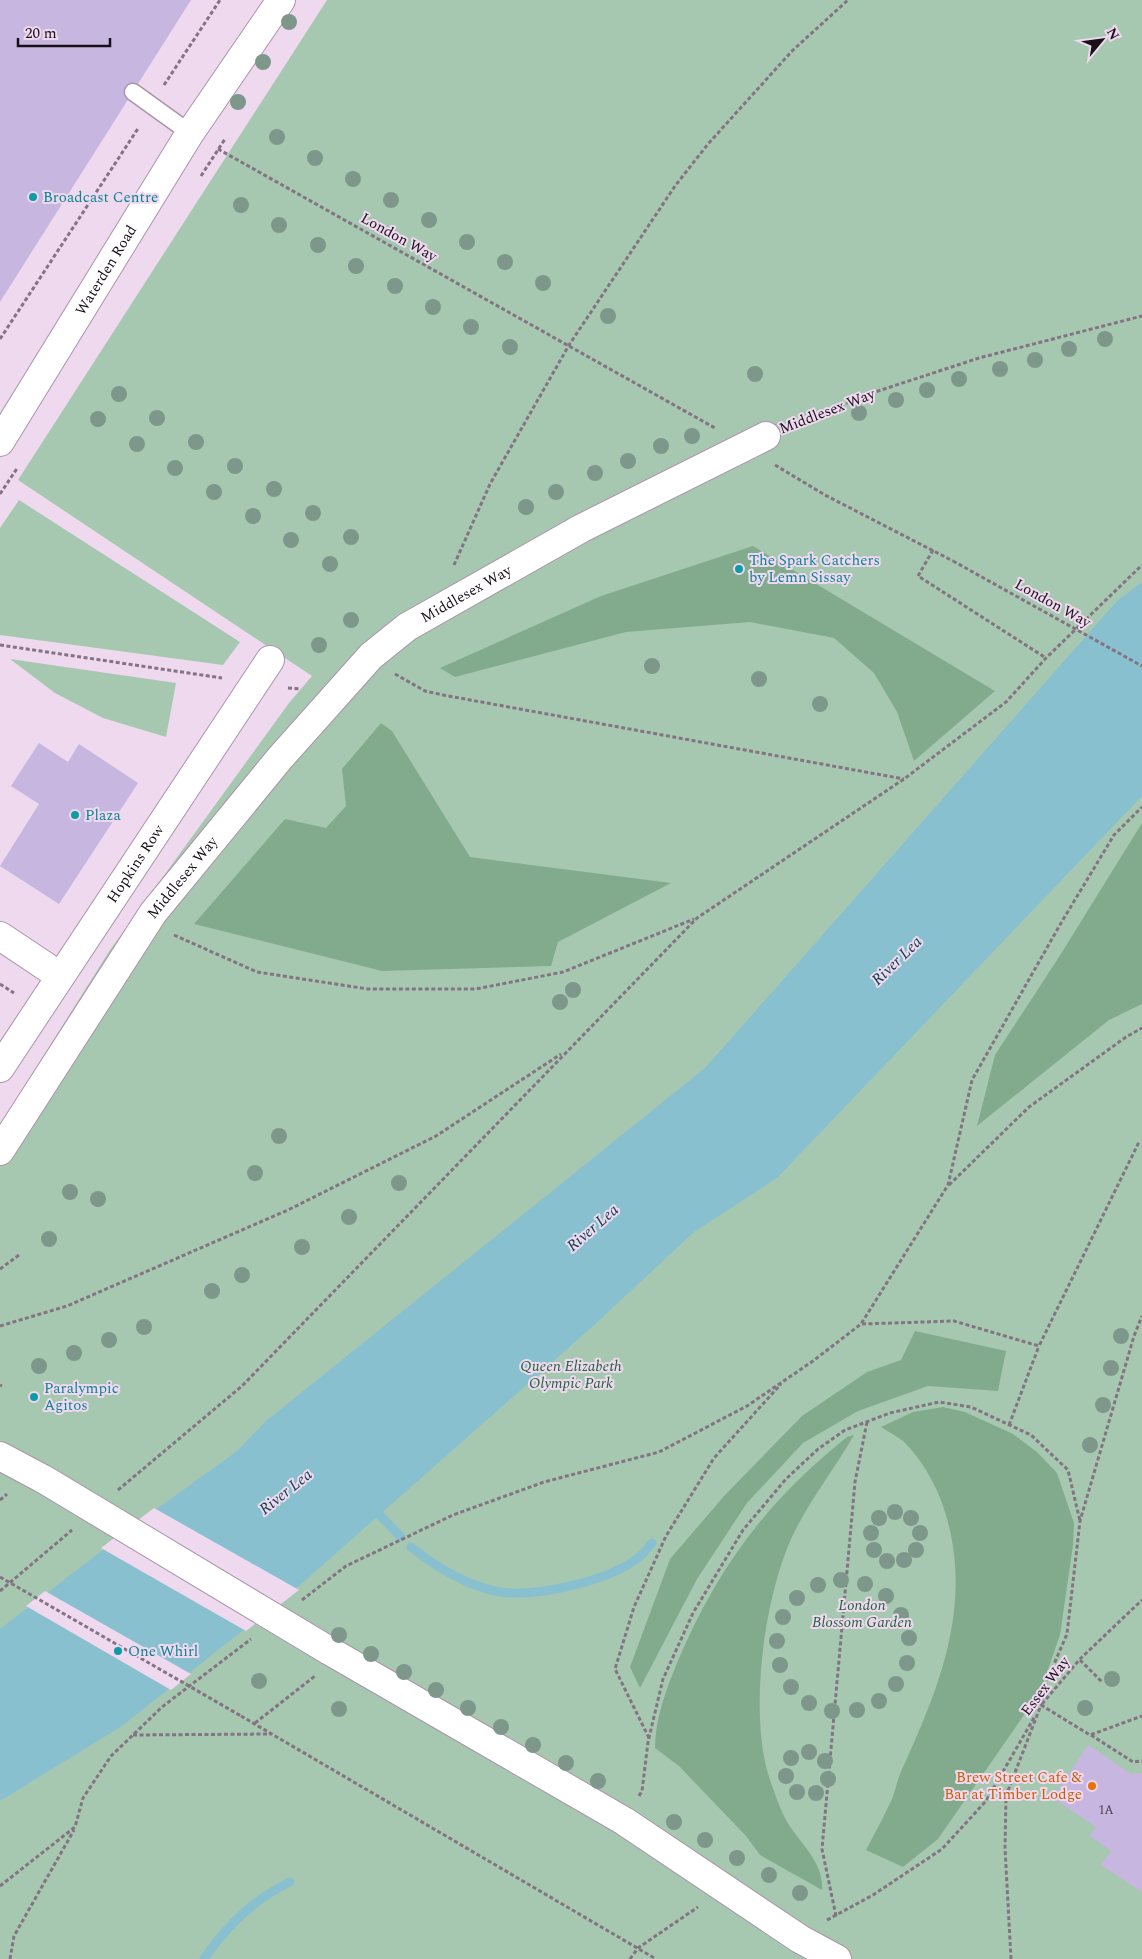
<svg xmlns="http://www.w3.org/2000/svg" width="1142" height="1959" viewBox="0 0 1142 1959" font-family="Spectral,serif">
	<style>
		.green { fill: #a7c8b0 }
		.forest { fill: #82ab8e }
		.water { fill: #88c0d0 }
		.pier { fill: #efd9ef }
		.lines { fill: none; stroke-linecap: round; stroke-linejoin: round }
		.stream { stroke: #88c0d0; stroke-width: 9 }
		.building { fill: #c7b6e0 }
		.lane-casing { stroke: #a995a9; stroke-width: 19 }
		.street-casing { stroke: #a995a9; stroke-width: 30 }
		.secondary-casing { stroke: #a995a9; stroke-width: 30 }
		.path { stroke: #837483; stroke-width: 3; stroke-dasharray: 4 2.5; stroke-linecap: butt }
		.lane { stroke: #fff; stroke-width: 16 }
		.street { stroke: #fff; stroke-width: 28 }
		.secondary { stroke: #fff; stroke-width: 28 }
		.street-bridge-casing { stroke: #a995a9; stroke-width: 30; stroke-linecap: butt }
		.path-bridge { stroke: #837483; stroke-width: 3; stroke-dasharray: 4 2.5; stroke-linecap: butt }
		.street-bridge { stroke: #fff; stroke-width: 28 }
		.tree { fill: #7d978b }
		.culture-dot { fill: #0f9aa8; stroke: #efd9ef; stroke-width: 2 }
		.food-dot { fill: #e8710a; stroke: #efd9ef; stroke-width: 2 }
		.labels { text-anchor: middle; stroke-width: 4; stroke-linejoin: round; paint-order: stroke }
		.number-label { font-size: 12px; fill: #443a4b }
		.culture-label { font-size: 15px; fill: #0d838f; stroke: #efd9ef; text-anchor: start }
		.street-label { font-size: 15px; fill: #191119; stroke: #efd9ef }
		.park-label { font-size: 15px; font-style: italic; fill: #20613a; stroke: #efd9ef }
		.food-label { font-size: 15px; fill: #c56008; stroke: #efd9ef; text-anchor: end }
		.water-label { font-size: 16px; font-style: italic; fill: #063b47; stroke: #efd9ef }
	</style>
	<rect width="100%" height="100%" fill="#efd9ef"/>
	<g class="green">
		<path d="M327,0H1142V1959H0V1125L110,950L289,703L312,676L18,480Z"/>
		<path d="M19,500L240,642L223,665L0,635V528Z"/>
		<path d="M10,659L176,683L166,737L103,718L55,693Z"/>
	</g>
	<g class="forest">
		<path d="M753,546L995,691L914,761L897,712L874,673L834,638L750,622L626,632L455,677L440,668L601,596Z"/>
		<path d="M381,723L392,731L470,857L671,883L558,942L551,966L382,971L194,924L285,819L326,828L346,806L342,769Z"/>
		<path d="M1142,823V1004L1109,1020L977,1126L995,1055L1059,957Z"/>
		<path d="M915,1331L1006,1351L998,1391L928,1386L858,1411L803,1443L747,1503L697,1579L640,1688L630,1667L670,1559L725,1495L802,1416L867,1372L901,1360Z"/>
		<path d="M943,1407L965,1412L1013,1434L1037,1452L1057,1473L1074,1523L1073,1545L1060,1635L1040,1692L938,1839L903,1867L866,1850C875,1833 884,1816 892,1799C896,1788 898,1777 903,1767C941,1684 973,1603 945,1512C938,1488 922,1459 903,1441C897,1436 888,1432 881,1427L913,1412Z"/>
		<path d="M854,1435C834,1470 808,1502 791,1539C764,1600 748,1715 770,1780C775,1794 781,1812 789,1825C803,1846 824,1864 822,1890L760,1855L746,1836L679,1766L655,1748C655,1719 666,1690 677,1663C717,1568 767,1501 847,1437Z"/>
	</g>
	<path class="water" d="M1142,582V796L777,1178L694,1232L592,1327L299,1586L122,1726L0,1801V1629L147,1516L237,1451L266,1421L705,1068L1117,601Z"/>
	<g class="pier">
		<path d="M154,1508L299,1590L246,1631L101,1548Z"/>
		<path d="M45,1591L191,1674L171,1690L26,1606Z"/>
	</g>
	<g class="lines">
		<g class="stream">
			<path d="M372,1507L401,1537"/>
			<path d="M411,1547C436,1567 464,1584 495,1591C532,1599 610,1581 639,1557C644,1553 648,1548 652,1543"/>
			<path d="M204,1959C227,1925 254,1899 290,1882"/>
		</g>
	</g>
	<g class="building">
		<path d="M0,0H191L0,302Z"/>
		<path d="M39,743L68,762L79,744L138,783L59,904L0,866L39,804L11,786Z"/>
		<path d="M1088,1745L1131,1774L1142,1773V1892L1101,1865L1111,1851L1090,1836L1096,1827L1053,1798Z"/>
	</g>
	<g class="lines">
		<defs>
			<path id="lane" d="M133,92L190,133"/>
			<g id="street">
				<path d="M0,936L60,976"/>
				<path id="s1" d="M0,1068L270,660"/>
				<path id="s2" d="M0,1151L153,913L280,758L371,656L407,627L582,528L766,436"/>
				<path d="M0,1456L45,1480"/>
				<path d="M328,1650L624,1821L800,1939L837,1959"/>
			</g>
			<g id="secondary">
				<path id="s3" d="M0,442L190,133L281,0"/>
			</g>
		</defs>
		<use href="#lane" class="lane-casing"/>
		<use href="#street" class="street-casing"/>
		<use href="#secondary" class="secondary-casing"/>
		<g class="path">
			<path d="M164,85L220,0"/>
			<path d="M218,149L715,428"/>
			<path d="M201,176L225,139"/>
			<path d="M0,339L139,127"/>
			<path d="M792,425L872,393L979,358L1142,316"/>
			<path d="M775,465L825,495L953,561"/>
			<path d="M0,494L18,467"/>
			<path d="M933,550L918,576L1046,658"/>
			<path d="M454,565L490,484L569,345L675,186L708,144L792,51L848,0"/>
			<path d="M0,645L222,678"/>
			<path d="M395,674L425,691L443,695L904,779"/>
			<path d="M288,688L301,689"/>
			<path d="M174,935L257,972L368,989H476L563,972L694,919"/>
			<path d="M0,984L14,993"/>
			<path d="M949,1185L1029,1107L1126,1037L1142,1028"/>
			<path d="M0,1269L19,1255"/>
			<path d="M862,1324L954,1321L1039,1346L1139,1142"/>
			<path d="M0,1326L67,1306L288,1210L436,1136L561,1054"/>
			<path d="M0,1385L2,1386"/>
			<path d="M1009,1425L1039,1346"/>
			<path d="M118,1490L242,1386L697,918L904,779L1006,702L1046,658L1142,565"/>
			<path d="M0,1500L7,1494"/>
			<path d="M0,1591L72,1530"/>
			<path d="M302,1600L346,1566L453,1515L544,1482L659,1452L747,1406L813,1361L861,1324L948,1185L972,1080L1061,923L1114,835L1142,807"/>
			<path d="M1080,1660L1102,1682"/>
			<path d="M1042,1704L1080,1659L1142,1600"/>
			<path d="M1041,1705L1090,1735L1142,1716"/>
			<path d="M241,1716L656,1959"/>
			<path d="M255,1723L315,1676"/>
			<path d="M133,1735L271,1734"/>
			<path d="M1091,1735L1133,1762L1142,1761"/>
			<path d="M649,1738L615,1669L634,1607L666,1536L714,1458L781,1384"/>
			<path d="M639,1796L642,1791L648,1742L663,1679L693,1613L743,1530L786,1479L818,1449L845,1430L890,1413L939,1402L971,1407L1031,1435L1068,1470L1080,1521"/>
			<path d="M0,1886L75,1827L83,1798L111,1756L162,1707L251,1639"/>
			<path d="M836,1916L822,1849L855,1482L867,1422"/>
			<path d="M827,1920L873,1895L942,1849L986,1801L1035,1716"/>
			<path d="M10,1959L14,1936L74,1830"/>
			<path d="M630,1959L638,1948L698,1907"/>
			<path d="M1011,1959L1005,1848L1006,1796L1041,1705L1045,1685L1067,1634L1080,1521L1134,1336L1142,1316"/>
		</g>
		<use href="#lane" class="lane"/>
		<use href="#street" class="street"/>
		<use href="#secondary" class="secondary"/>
		<defs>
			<path id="street-bridge" d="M45,1480L328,1650"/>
		</defs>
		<use href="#street-bridge" class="street-bridge-casing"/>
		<g class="path-bridge">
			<path d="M953,561L1142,666"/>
			<path d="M0,1577L241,1716"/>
		</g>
		<use href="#street-bridge" class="street-bridge"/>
	</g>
	<g class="tree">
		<circle cx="289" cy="22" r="8"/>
		<circle cx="263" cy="62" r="8"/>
		<circle cx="238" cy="102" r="8"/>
		<circle cx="277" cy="137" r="8"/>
		<circle cx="315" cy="158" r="8"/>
		<circle cx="353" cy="179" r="8"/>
		<circle cx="391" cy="200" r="8"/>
		<circle cx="241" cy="205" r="8"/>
		<circle cx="429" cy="220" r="8"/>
		<circle cx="279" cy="225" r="8"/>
		<circle cx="467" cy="242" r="8"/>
		<circle cx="318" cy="245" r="8"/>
		<circle cx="505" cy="262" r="8"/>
		<circle cx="356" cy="266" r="8"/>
		<circle cx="543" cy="283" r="8"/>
		<circle cx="395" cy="286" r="8"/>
		<circle cx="433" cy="307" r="8"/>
		<circle cx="608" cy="316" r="8"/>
		<circle cx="471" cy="327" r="8"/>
		<circle cx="1105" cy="339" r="8"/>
		<circle cx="510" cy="347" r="8"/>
		<circle cx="1069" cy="349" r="8"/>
		<circle cx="1035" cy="360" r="8"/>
		<circle cx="1000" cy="369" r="8"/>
		<circle cx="755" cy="374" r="8"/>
		<circle cx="959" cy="379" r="8"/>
		<circle cx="927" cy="390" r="8"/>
		<circle cx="119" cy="394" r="8"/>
		<circle cx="896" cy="400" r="8"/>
		<circle cx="859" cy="413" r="8"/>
		<circle cx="157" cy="418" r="8"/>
		<circle cx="98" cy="419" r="8"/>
		<circle cx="692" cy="436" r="8"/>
		<circle cx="196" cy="442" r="8"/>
		<circle cx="137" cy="444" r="8"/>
		<circle cx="661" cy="446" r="8"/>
		<circle cx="628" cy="461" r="8"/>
		<circle cx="235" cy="466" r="8"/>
		<circle cx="175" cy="468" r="8"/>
		<circle cx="595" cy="473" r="8"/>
		<circle cx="274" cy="489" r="8"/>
		<circle cx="214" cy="492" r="8"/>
		<circle cx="556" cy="492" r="8"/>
		<circle cx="526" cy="507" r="8"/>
		<circle cx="313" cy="513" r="8"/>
		<circle cx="253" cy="516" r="8"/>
		<circle cx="351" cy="537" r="8"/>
		<circle cx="291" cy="540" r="8"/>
		<circle cx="330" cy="564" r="8"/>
		<circle cx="351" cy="620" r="8"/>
		<circle cx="319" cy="645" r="8"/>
		<circle cx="652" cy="666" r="8"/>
		<circle cx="759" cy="679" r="8"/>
		<circle cx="820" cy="704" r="8"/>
		<circle cx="573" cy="990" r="8"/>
		<circle cx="560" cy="1002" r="8"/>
		<circle cx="279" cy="1136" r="8"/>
		<circle cx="255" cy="1173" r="8"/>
		<circle cx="399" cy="1183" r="8"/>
		<circle cx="70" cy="1192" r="8"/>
		<circle cx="98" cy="1199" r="8"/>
		<circle cx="349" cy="1217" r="8"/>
		<circle cx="49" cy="1239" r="8"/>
		<circle cx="302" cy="1247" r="8"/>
		<circle cx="242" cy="1275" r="8"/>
		<circle cx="212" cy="1291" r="8"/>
		<circle cx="144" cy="1327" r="8"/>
		<circle cx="1121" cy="1336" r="8"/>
		<circle cx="109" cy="1340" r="8"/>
		<circle cx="74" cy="1353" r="8"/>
		<circle cx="39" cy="1366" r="8"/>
		<circle cx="1111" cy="1368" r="8"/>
		<circle cx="1103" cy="1405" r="8"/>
		<circle cx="1090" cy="1445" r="8"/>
		<circle cx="895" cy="1512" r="8"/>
		<circle cx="879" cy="1518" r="8"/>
		<circle cx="911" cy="1518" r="8"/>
		<circle cx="871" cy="1533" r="8"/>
		<circle cx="920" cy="1533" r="8"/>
		<circle cx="874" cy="1550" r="8"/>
		<circle cx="916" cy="1550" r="8"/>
		<circle cx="904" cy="1560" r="8"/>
		<circle cx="887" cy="1561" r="8"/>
		<circle cx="841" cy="1580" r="8"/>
		<circle cx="865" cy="1584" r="8"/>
		<circle cx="818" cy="1585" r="8"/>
		<circle cx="886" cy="1596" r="8"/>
		<circle cx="797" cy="1598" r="8"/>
		<circle cx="901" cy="1615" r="8"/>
		<circle cx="783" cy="1617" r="8"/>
		<circle cx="339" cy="1635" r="8"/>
		<circle cx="909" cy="1638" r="8"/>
		<circle cx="777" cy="1641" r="8"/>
		<circle cx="371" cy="1654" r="8"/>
		<circle cx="907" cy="1663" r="8"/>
		<circle cx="780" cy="1665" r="8"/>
		<circle cx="404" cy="1672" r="8"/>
		<circle cx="1112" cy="1679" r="8"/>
		<circle cx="259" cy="1681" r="8"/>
		<circle cx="896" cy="1684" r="8"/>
		<circle cx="791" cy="1687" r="8"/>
		<circle cx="436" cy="1690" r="8"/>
		<circle cx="879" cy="1701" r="8"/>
		<circle cx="809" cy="1703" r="8"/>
		<circle cx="468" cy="1708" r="8"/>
		<circle cx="1085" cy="1708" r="8"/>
		<circle cx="339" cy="1709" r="8"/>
		<circle cx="857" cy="1710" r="8"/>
		<circle cx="832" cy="1711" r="8"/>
		<circle cx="501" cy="1727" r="8"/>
		<circle cx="533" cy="1745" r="8"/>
		<circle cx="809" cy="1752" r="8"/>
		<circle cx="791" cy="1758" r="8"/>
		<circle cx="825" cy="1761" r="8"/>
		<circle cx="566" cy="1763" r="8"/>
		<circle cx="786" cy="1776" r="8"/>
		<circle cx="828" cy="1779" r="8"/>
		<circle cx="598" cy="1781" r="8"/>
		<circle cx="797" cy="1792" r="8"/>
		<circle cx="816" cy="1793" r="8"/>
		<circle cx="674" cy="1822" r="8"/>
		<circle cx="705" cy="1840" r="8"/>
		<circle cx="737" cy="1858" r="8"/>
		<circle cx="769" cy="1875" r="8"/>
		<circle cx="800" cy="1893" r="8"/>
	</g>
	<g class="culture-dot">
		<circle cx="33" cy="197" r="5"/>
		<circle cx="739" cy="569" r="5"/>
		<circle cx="75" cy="815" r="5"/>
		<circle cx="34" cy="1397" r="5"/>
		<circle cx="118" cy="1651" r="5"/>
	</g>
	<circle class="food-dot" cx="1092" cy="1786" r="5"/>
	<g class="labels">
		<g class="number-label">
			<text x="1106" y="1814">1A</text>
		</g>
		<g class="culture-label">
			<text x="43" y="202">Broadcast Centre</text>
			<text x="749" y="565">The Spark Catchers<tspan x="749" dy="17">by Lemn Sissay</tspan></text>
			<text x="85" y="820">Plaza</text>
			<text x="44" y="1393">Paralympic<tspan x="44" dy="17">Agitos</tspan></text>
			<text x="128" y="1656">One Whirl</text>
		</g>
		<g class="street-label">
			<text transform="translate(399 237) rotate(29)" y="5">London Way</text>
			<text dy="5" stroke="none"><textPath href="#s3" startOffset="202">Waterden Road</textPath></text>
			<text transform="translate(827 411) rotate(-21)" y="5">Middlesex Way</text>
			<text dy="5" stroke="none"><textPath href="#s2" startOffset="734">Middlesex Way</textPath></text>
			<text transform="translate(1053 603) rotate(29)" y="5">London Way</text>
			<text dy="5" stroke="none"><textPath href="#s1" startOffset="245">Hopkins Row</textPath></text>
			<text dy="5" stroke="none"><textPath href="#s2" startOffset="329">Middlesex Way</textPath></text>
			<text transform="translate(1045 1686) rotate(-53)" y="5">Essex Way</text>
		</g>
		<g class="park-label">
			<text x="571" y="1371">Queen Elizabeth<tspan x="571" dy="17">Olympic Park</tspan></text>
			<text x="862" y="1610">London<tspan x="862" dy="17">Blossom Garden</tspan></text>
		</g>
		<g class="food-label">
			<text x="1082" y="1782">Brew Street Cafe &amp;<tspan x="1082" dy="17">Bar at Timber Lodge</tspan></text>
		</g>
		<g class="water-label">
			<text transform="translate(896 960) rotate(-44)" y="6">River Lea</text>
			<text transform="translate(592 1227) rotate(-41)" y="6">River Lea</text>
			<text transform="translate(285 1491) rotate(-39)" y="6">River Lea</text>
		</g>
	</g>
	<g transform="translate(1102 40) rotate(61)" stroke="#efd9ef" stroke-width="4" paint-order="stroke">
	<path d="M0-4L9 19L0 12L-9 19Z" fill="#191119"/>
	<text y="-8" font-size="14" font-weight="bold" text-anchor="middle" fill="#191119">N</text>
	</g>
	<path d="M18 38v8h92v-8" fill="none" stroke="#191119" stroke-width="2.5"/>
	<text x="25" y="38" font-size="15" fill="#191119" stroke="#efd9ef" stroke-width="4" paint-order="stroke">20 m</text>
</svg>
